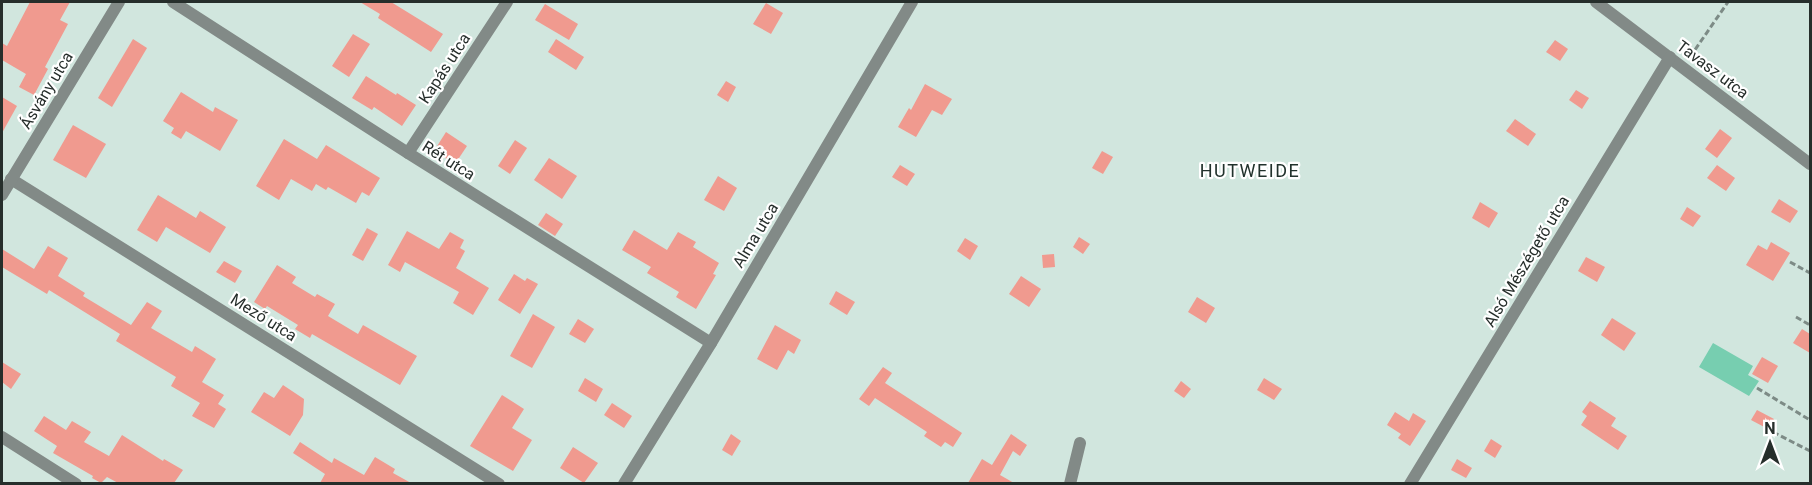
<svg xmlns="http://www.w3.org/2000/svg" width="1812" height="485" viewBox="0 0 1812 485" font-family="Roboto,sans-serif">
	<style>
		.green { fill: #77ceb0 }
		.building { fill: #f09a8f }
		.lines { fill: none; stroke-linecap: round; stroke-linejoin: round }
		.path { stroke: #7d8b86; stroke-width: 3; stroke-dasharray: 6 3; stroke-linecap: butt }
		.street { stroke: #828a87; stroke-width: 12 }
		.labels { text-anchor: middle; stroke-width: 4.5; stroke-linejoin: round; paint-order: stroke }
		.street-label { font-size: 16px; fill: #262e2b; stroke: #fff }
		.neighbourhood-label { font-size: 18px; letter-spacing: 1.5px; fill: #21322c; stroke: #fff }
	</style>
	<rect width="100%" height="100%" fill="#d1e6de"/>
	<path class="green" d="M1713,343L1753,366L1748,375L1759,381L1749,396L1699,367Z"/>
	<g class="building">
		<path d="M30,2H70L60,20L68,24L45,67L48,69L34,95L19,87L26,74L2,60V43L7,46Z"/>
		<path d="M360,2H391L443,34L431,52L378,18L380,14Z"/>
		<path d="M766,3L783,13L771,34L753,24Z"/>
		<path d="M545,4L578,24L569,40L535,20Z"/>
		<path d="M353,34L370,44L349,77L332,66Z"/>
		<path d="M133,39L147,48L112,107L98,98Z"/>
		<path d="M556,39L584,57L576,70L548,52Z"/>
		<path d="M1555,40L1568,49L1560,61L1546,52Z"/>
		<path d="M366,76L396,95L397,93L416,105L402,126L374,107L372,110L352,98Z"/>
		<path d="M726,81L736,87L728,102L717,95Z"/>
		<path d="M925,84L952,99L942,115L932,110L916,137L898,127L909,108L911,110Z"/>
		<path d="M1576,90L1589,98L1582,109L1569,100Z"/>
		<path d="M181,92L213,112L215,107L238,120L220,151L186,131L181,139L171,133L174,128L163,121Z"/>
		<path d="M2,97L17,106L2,133Z"/>
		<path d="M1515,119L1536,134L1528,146L1506,131Z"/>
		<path d="M73,125L106,144L86,178L53,160Z"/>
		<path d="M1720,129L1732,138L1717,158L1705,149Z"/>
		<path d="M446,132L467,146L455,164L434,151Z"/>
		<path d="M284,139L317,159L326,145L380,178L369,196L362,192L356,203L328,187L326,190L316,184L312,191L291,179L279,200L256,186Z"/>
		<path d="M515,140L527,148L510,174L498,166Z"/>
		<path d="M1102,151L1113,157L1103,174L1092,168Z"/>
		<path d="M549,158L577,176L562,199L534,180Z"/>
		<path d="M900,165L915,174L907,186L892,177Z"/>
		<path d="M1717,165L1735,178L1726,191L1707,178Z"/>
		<path d="M718,176L737,188L724,211L704,200Z"/>
		<path d="M158,195L196,218L200,211L226,227L210,253L166,227L157,242L137,230Z"/>
		<path d="M1779,199L1798,211L1790,223L1771,212Z"/>
		<path d="M1480,202L1498,213L1489,228L1472,218Z"/>
		<path d="M1687,207L1701,216L1693,227L1680,219Z"/>
		<path d="M546,213L563,224L555,236L538,225Z"/>
		<path d="M367,228L378,234L363,261L352,255Z"/>
		<path d="M634,230L667,250L678,232L696,242L693,247L719,263L713,274L716,275L696,309L676,297L679,292L647,273L651,267L622,250Z"/>
		<path d="M407,231L439,249L450,232L464,240L460,248L465,251L456,268L489,288L473,315L453,303L459,292L405,262L400,272L388,265Z"/>
		<path d="M1079,237L1090,244L1083,254L1073,247Z"/>
		<path d="M965,238L978,246L970,260L957,251Z"/>
		<path d="M1771,242L1790,253L1773,281L1746,265L1758,245L1767,250Z"/>
		<path d="M48,246L68,258L58,276L85,293L83,296L131,325L147,302L162,311L151,328L192,352L195,346L216,359L202,382L224,395L218,404L226,409L214,428L192,416L200,403L171,386L176,377L116,341L120,334L49,290L47,294L2,267V249L34,269Z"/>
		<path d="M1054,254L1055,267L1043,268L1042,255Z"/>
		<path d="M1586,257L1605,267L1597,282L1578,271Z"/>
		<path d="M224,261L242,271L235,283L216,272Z"/>
		<path d="M277,265L296,277L292,283L315,297L317,294L335,304L328,316L358,334L363,325L417,356L400,385L312,334L310,338L295,329L298,325L267,306L265,309L254,302Z"/>
		<path d="M514,274L525,281L527,278L538,284L520,314L498,300Z"/>
		<path d="M1021,276L1041,289L1029,307L1009,294Z"/>
		<path d="M836,291L855,302L847,315L829,304Z"/>
		<path d="M1197,297L1215,308L1206,323L1188,312Z"/>
		<path d="M533,314L555,327L532,368L510,356Z"/>
		<path d="M1612,318L1636,333L1624,351L1601,335Z"/>
		<path d="M578,319L594,329L585,343L569,334Z"/>
		<path d="M775,325L801,340L794,354L788,350L777,370L757,359Z"/>
		<path d="M1802,329L1810,334V353L1793,343Z"/>
		<path d="M1762,357L1778,366L1768,383L1752,374Z"/>
		<path d="M2,362L21,374L11,389L2,382Z"/>
		<path d="M883,367L892,373L885,383L962,433L953,447L945,442L941,447L924,436L927,432L875,398L869,406L859,399Z"/>
		<path d="M585,378L603,389L596,402L578,391Z"/>
		<path d="M1264,378L1282,389L1274,400L1257,390Z"/>
		<path d="M1181,381L1191,389L1184,398L1174,391Z"/>
		<path d="M283,385L304,399L303,415L290,436L251,412L264,392L274,398Z"/>
		<path d="M502,395L524,409L512,428L532,440L513,471L470,446Z"/>
		<path d="M1590,401L1616,418L1611,426L1627,436L1618,450L1581,425L1587,416L1582,412Z"/>
		<path d="M612,403L632,416L624,428L604,415Z"/>
		<path d="M1757,410L1774,419L1768,429L1751,420Z"/>
		<path d="M1395,412L1409,421L1413,413L1426,421L1410,446L1398,438L1401,434L1387,425Z"/>
		<path d="M44,416L66,430L72,421L91,432L84,442L109,456L122,435L163,461L164,459L183,470L174,483H118L107,477L101,483L92,478L93,476L53,453L57,446L34,431Z"/>
		<path d="M731,434L741,441L732,456L722,450Z"/>
		<path d="M1011,434L1027,445L1020,456L1013,451L1000,475L1014,483H968L982,459L992,465Z"/>
		<path d="M1491,439L1502,446L1495,458L1484,451Z"/>
		<path d="M300,442L332,463L334,458L364,475L375,457L395,469L393,473L411,483H320L325,474L293,453Z"/>
		<path d="M573,447L598,463L584,483L560,468Z"/>
		<path d="M1457,459L1472,468L1466,478L1451,470Z"/>
	</g>
	<g class="lines">
		<g class="path">
			<path d="M1690,57L1728,2"/>
			<path d="M1790,262L1810,273"/>
			<path d="M1796,317L1810,325"/>
			<path d="M1757,388L1810,420"/>
			<path d="M1773,432L1810,451"/>
		</g>
		<g class="street">
			<path d="M173,2L408,153L711,343"/>
			<path d="M1596,2L1810,164"/>
			<path d="M408,153L507,2"/>
			<path d="M11,179L499,484"/>
			<path d="M2,195L119,2"/>
			<path d="M2,437L76,484"/>
			<path d="M624,484L711,343L912,2"/>
			<path d="M1070,484L1080,443"/>
			<path d="M1410,484L1670,57"/>
		</g>
	</g>
	<g class="labels">
		<g class="street-label">
			<text transform="translate(444 68) rotate(-57)" y="6">Kapás utca</text>
			<text transform="translate(1713 69) rotate(37)" y="6">Tavasz utca</text>
			<text transform="translate(46 90) rotate(-59)" y="6">Ásvány utca</text>
			<text transform="translate(449 160) rotate(32)" y="6">Rét utca</text>
			<text transform="translate(755 235) rotate(-59)" y="6">Alma utca</text>
			<text transform="translate(1526 261) rotate(-59)" y="6">Alsó Mészégető utca</text>
			<text transform="translate(264 317) rotate(32)" y="6">Mező utca</text>
		</g>
		<g class="neighbourhood-label">
			<text x="1250" y="177">HUTWEIDE</text>
		</g>
	</g>
	<rect width="1812" height="485" fill="none" stroke="#262e2b" stroke-width="6"/>
	<g transform="translate(1770 443)" stroke="#ffffff" stroke-width="4.5" paint-order="stroke">
	<path d="M0-4.5L10 22L0 15L-10 22Z" fill="#262e2b"/>
	<text y="-9" font-size="16" font-weight="bold" text-anchor="middle" fill="#262e2b">N</text>
	</g>
</svg>
